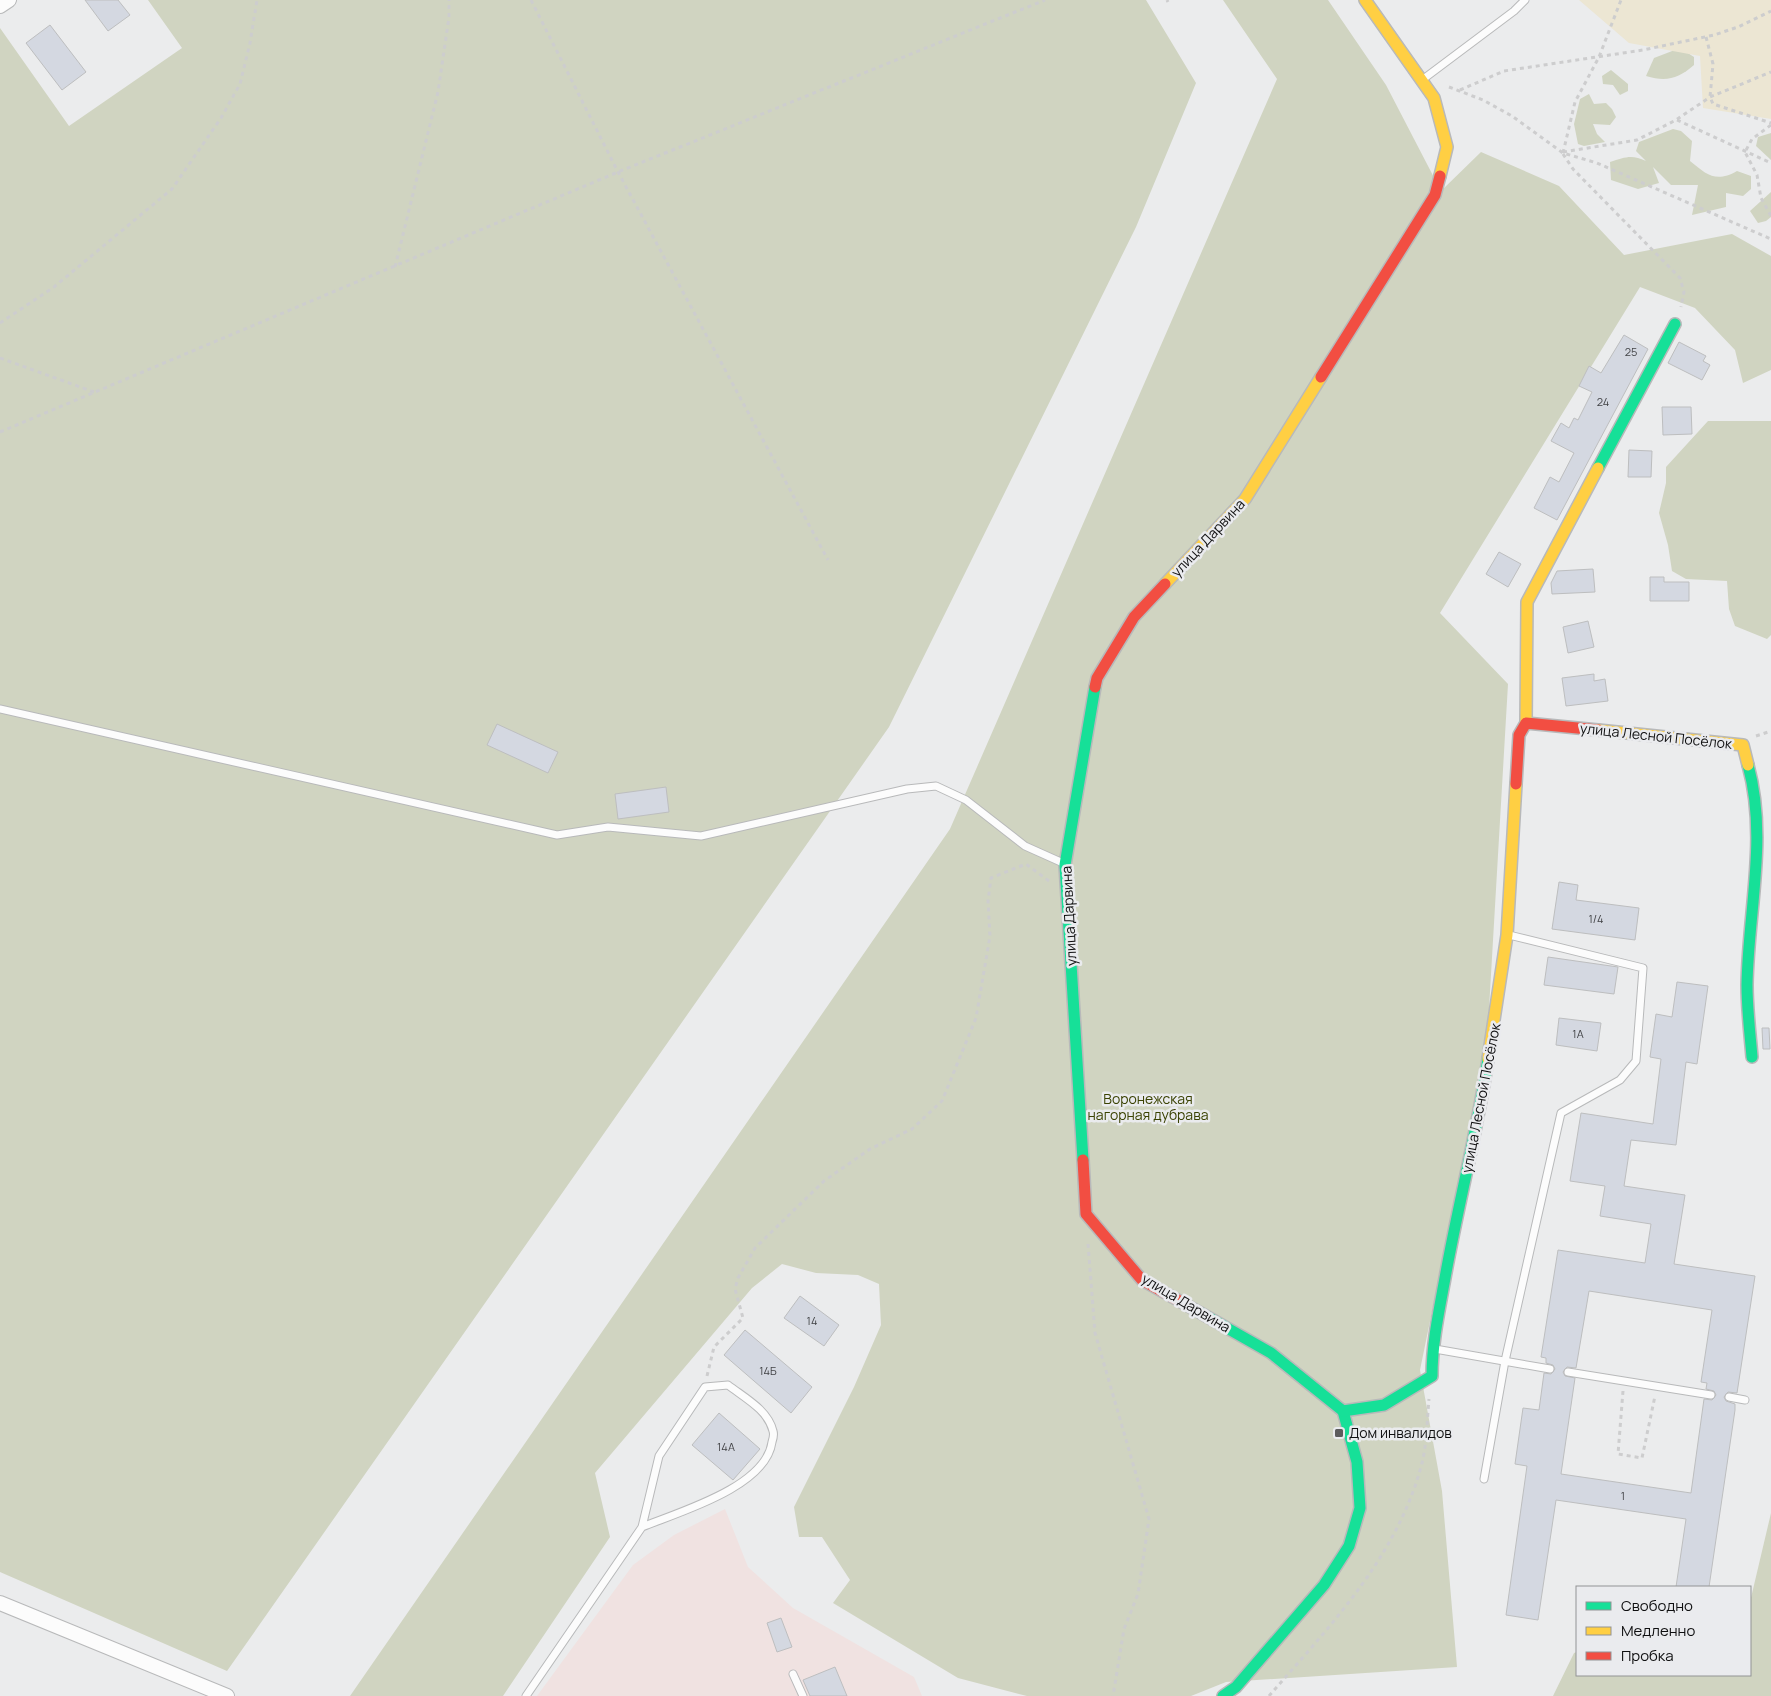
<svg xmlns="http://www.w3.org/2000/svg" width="1771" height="1696" viewBox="0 0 1771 1696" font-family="Manrope,sans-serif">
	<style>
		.industrial { fill: #f0e2e1 }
		.green { fill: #d0d4c1 }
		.sand { fill: #ece6d3 }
		.building { fill: #d4d8e1; stroke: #bdbebf; fill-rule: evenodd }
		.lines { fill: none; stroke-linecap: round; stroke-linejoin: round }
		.lane-casing { stroke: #b8b9ba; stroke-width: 9 }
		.street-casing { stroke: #b8b9ba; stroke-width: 16 }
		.fast-casing { stroke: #b8b9ba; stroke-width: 14 }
		.slow-casing { stroke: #b8b9ba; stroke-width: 14 }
		.jam-casing { stroke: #b8b9ba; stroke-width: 14 }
		.path { stroke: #cdcdce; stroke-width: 3; stroke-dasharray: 4 4; stroke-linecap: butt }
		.lane { stroke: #fcfcfc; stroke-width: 7 }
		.street { stroke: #fcfcfc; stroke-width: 14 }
		.fast { stroke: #16e098; stroke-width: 11 }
		.slow { stroke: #ffcf43; stroke-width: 11 }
		.jam { stroke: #f24e42; stroke-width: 11 }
		.poi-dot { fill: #5c5c5d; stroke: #eaebee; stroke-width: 2 }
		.labels { text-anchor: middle; stroke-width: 5; stroke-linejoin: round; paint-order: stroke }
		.number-label { font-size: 11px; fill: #424346 }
		.street-label { font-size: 14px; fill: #0f0f10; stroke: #eaebee }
		.park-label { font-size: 14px; fill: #3a4202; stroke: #eaebee }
		.poi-label { font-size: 14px; fill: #0f0f10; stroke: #eaebee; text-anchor: start }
	</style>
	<rect width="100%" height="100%" fill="#ebeced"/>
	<path class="industrial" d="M725,1509L748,1567L793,1608L914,1677L922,1696H537L633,1565L674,1535Z"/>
	<g class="green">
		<path d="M148,0H1146L1196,83L1136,227L889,727L227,1671L0,1572V28L69,126L182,48Z"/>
		<path d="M1223,0H1328L1386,85L1441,191L1481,152L1559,186L1624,255L1732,234L1771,256V370L1743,383L1735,350L1695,308L1640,287L1440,613L1508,684L1488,1026L1473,1112L1420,1370L1442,1491L1457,1667L1226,1682L1191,1696H1027L958,1678L833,1603L850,1580L822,1537H799L794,1507L854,1387L881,1325L879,1284L858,1275L816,1273L782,1264L752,1288L595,1473L610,1537L503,1696H350L950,829L1277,79Z"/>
		<path d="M1680,48L1694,57V65C1678,79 1666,82 1646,76L1654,58Z"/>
		<path d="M1611,70L1628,84V91L1620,95L1613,85L1603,84L1602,76Z"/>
		<path d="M1589,94L1594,104L1606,103L1612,109L1616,117L1610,125L1593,124L1597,134L1605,142L1584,146L1578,144L1574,124L1580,99Z"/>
		<path d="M1673,129L1681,131L1692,141L1690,161C1707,175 1716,183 1737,171L1751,176V189L1743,196L1726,193V207L1692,215L1698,185H1671L1653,167L1659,183L1638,189L1611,180L1610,162C1625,157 1632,154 1646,161L1636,151L1639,142Z"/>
		<path d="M1771,133V160L1756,146L1758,137Z"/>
		<path d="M1771,192V217L1766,221L1758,223L1750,211Z"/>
		<path d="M1708,421H1771V635L1767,639L1735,626L1729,609L1727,581L1686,579L1672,571L1668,545L1659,513L1666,483V467Z"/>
		<path d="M1771,1513V1696H1553L1574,1653L1577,1652V1675H1750V1602Z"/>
	</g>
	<path class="sand" d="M1579,0H1771V119L1703,108L1700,56L1629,43Z"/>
	<g class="building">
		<path d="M85,0H118L130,15L108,31Z"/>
		<path d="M50,25L86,72L62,90L26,43Z"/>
		<path d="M1624,335L1648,349L1557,520L1534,508L1550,477L1559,482L1574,453L1551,441L1561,423L1569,428L1574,418L1578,420L1592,392L1579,386L1589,366L1601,373Z"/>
		<path d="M1679,342L1706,356L1703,361L1710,365L1702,380L1668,363Z"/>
		<path d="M1662,407H1691L1692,434L1663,435Z"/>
		<path d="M1629,450L1652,451L1651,477H1628Z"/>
		<path d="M1499,552L1521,564L1508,587L1486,574Z"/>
		<path d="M1593,569L1595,592L1552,594L1551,583L1557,571Z"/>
		<path d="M1650,577H1664V582H1689V601H1650Z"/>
		<path d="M1588,621L1594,647L1568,653L1563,627Z"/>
		<path d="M1594,674V681L1605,679L1608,701L1566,706L1562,678Z"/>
		<path d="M497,724L558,752L548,773L487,745Z"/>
		<path d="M666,787L669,812L618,819L615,794Z"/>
		<path d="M1559,882L1578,885L1576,900L1639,908L1635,940L1552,929Z"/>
		<path d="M1548,957L1618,967L1614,994L1544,985Z"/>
		<path d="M1677,982L1708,986L1697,1064L1686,1062L1676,1145L1631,1140L1624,1186L1685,1195L1674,1264L1755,1276L1737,1393L1728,1392L1724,1397L1726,1401L1735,1404V1410L1709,1587H1676L1686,1519L1556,1500L1538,1620L1506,1615L1527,1466L1515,1464L1523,1408L1539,1410L1544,1373L1551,1374L1555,1369L1553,1365L1546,1363V1358L1541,1357L1558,1250L1645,1263L1651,1224L1600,1216L1605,1186L1570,1181L1581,1113L1653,1124L1661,1059L1650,1057L1656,1014L1672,1017ZM1589,1291L1712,1310L1701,1382L1707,1383L1706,1389L1714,1391L1716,1395L1712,1400L1704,1399L1691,1493L1561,1474L1575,1378L1565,1376L1563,1372L1567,1367L1576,1368Z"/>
		<path d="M1559,1018L1601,1023L1597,1051L1556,1045Z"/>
		<path d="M1762,1028H1769L1770,1049H1763Z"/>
		<path d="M800,1296L839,1325L824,1346L784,1318Z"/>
		<path d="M745,1330L812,1387L791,1413L724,1355Z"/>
		<path d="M719,1413L760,1449L733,1480L692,1445Z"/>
		<path d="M781,1618L792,1647L777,1652L767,1623Z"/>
		<path d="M835,1667L847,1696H810L803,1680Z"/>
	</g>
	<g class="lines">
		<defs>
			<g id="lane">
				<path d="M1422,80L1514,11L1525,0"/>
				<path d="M0,709L557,835L608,827L701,836L907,789L936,786L966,800L1025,846L1063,863"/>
				<path d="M1435,1349L1550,1369"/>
				<path d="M1568,1372L1711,1395"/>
				<path d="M1729,1397L1745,1400"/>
				<path d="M1484,1479L1505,1361L1561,1113L1620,1080L1636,1061L1643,968L1509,935"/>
				<path d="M793,1674L803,1696"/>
				<path d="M526,1696L642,1527L659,1456L705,1387L728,1385C745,1398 768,1410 773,1431C774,1434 773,1439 772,1442C766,1487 679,1512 642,1527"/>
			</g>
			<g id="street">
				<path d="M0,6L9,0"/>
				<path d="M0,1603L227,1696"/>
			</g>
			<g id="fast">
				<path d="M1598,468L1675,324"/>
				<path d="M1748,765C1768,837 1748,912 1747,985C1747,1009 1750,1033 1752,1057"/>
				<path d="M1083,1160L1065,865L1095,687"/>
				<path d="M1183,1303L1271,1353L1343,1411L1357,1462L1360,1508L1349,1546L1324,1585L1236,1687L1223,1696"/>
				<path d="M1343,1411L1384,1405L1432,1376C1432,1343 1439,1311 1445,1278C1458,1205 1477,1133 1488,1059"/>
			</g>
			<g id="slow">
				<path d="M1365,0L1434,98L1447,147L1440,176"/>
				<path d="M1165,584L1245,499L1321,377"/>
				<path d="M1526,723L1527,602L1598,468"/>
				<path d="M1598,730L1743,745L1748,765"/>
				<path d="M1488,1059L1507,935L1516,784"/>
			</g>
			<g id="jam">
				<path d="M1321,377L1435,195L1440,176"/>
				<path d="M1095,687L1097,678L1134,617L1165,584"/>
				<path d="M1516,784L1519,735L1526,723L1598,730"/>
				<path d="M1083,1160L1086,1214L1142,1280L1183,1303"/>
			</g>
		</defs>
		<use href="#lane" class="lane-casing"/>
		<use href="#street" class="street-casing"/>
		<use href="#fast" class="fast-casing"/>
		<use href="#slow" class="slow-casing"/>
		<use href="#jam" class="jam-casing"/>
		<g class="path">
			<path d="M531,0L618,172L828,560"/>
			<path d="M1167,0L1168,2"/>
			<path d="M1706,37L1713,64L1710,97L1713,104L1771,123"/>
			<path d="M1449,87L1483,100L1512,116L1563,153L1597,163L1771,239"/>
			<path d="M1460,90L1504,71L1643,50L1714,35L1738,27L1771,11"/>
			<path d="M1677,120L1771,163"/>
			<path d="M1771,125L1752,139L1745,152L1757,175L1761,198L1771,216"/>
			<path d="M1563,152L1637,140L1676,120L1710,97L1771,72"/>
			<path d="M1563,153L1575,102L1599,57L1621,0"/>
			<path d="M1563,154L1573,169L1680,278L1684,292L1681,307"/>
			<path d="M395,267L438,92L449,17V0"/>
			<path d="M0,323L54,287L172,189L221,118L240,84L250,43L257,0"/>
			<path d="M0,358L94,392"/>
			<path d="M0,432L618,172L1045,0"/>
			<path d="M1756,736L1771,731"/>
			<path d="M1088,1244L1095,1333L1149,1519L1138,1594L1124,1629L1113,1696"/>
			<path d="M707,1376L714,1347L743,1318L735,1289L738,1278L755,1248L824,1181L870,1149L912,1129L942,1101L976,1018L990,936L988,901L991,878L1026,864L1049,881"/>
			<path d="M1623,1391L1618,1454L1642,1458L1655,1396"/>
			<path d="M1269,1696C1330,1626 1398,1556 1422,1463C1427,1443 1427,1420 1429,1399"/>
		</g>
		<use href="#lane" class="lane"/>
		<use href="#street" class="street"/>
		<use href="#fast" class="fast"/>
		<use href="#slow" class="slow"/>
		<use href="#jam" class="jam"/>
	</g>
	<rect class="poi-dot" x="1334" y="1428" width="10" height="10" rx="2.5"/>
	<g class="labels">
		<g class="number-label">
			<text x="1631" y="356">25</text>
			<text x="1603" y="406">24</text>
			<text x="1596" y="923">1/4</text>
			<text x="1578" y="1038">1А</text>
			<text x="812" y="1325">14</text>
			<text x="768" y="1375">14Б</text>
			<text x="726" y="1451">14А</text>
			<text x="1623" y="1500">1</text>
		</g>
		<g class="street-label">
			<text transform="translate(1208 538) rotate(-47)" y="5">улица Дарвина</text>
			<text transform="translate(1656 736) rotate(6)" y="5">улица Лесной Посёлок</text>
			<text transform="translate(1069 916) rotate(-93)" y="5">улица Дарвина</text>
			<text transform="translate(1481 1098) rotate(-79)" y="5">улица Лесной Посёлок</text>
			<text transform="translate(1186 1303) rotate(31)" y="5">улица Дарвина</text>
		</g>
		<g class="park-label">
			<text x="1148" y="1104">Воронежская<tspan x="1148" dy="16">нагорная дубрава</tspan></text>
		</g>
		<g class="poi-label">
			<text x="1349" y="1438">Дом инвалидов</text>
		</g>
	</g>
	<rect x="1576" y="1586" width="175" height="90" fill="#eaebee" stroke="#929395"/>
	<rect x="1586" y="1602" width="25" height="8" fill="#16e098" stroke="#929395"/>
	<text x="1621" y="1611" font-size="15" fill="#0f0f10">Свободно</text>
	<rect x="1586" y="1627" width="25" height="8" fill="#ffcf43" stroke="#929395"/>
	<text x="1621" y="1636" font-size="15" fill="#0f0f10">Медленно</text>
	<rect x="1586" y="1652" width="25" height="8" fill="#f24e42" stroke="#929395"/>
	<text x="1621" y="1661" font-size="15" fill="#0f0f10">Пробка</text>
</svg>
